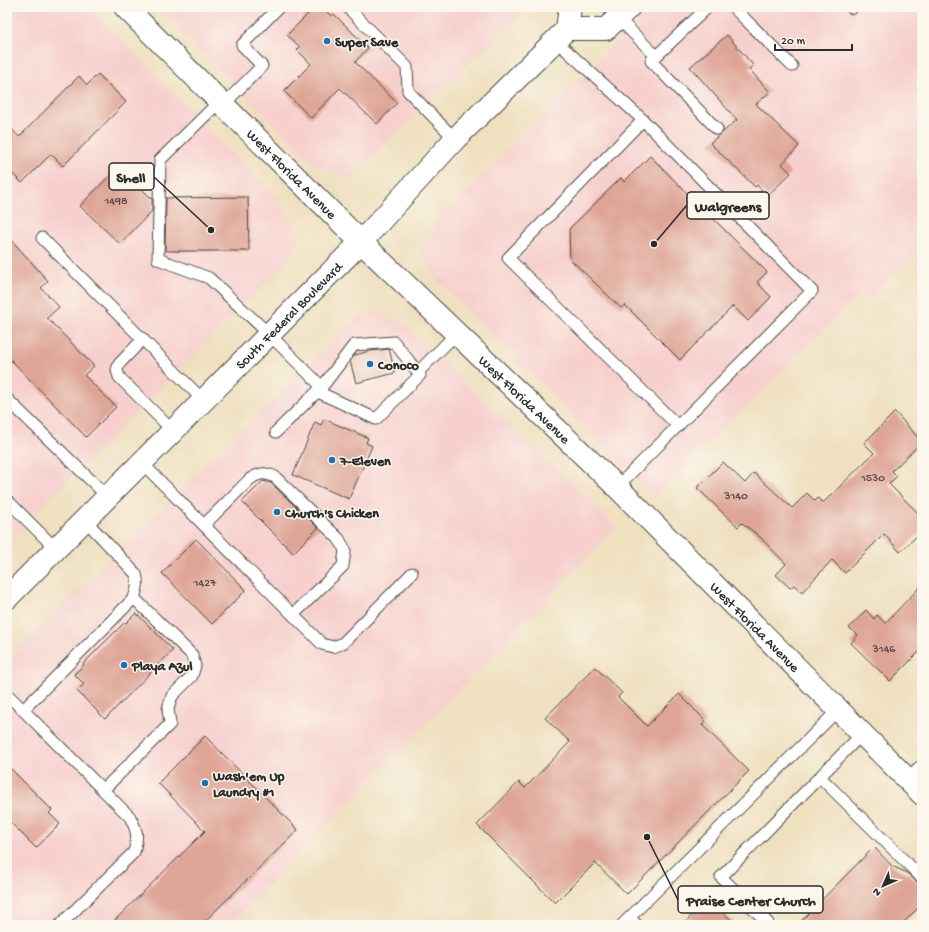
<svg xmlns="http://www.w3.org/2000/svg" width="929" height="932" viewBox="0 0 929 932" font-family="'Gochi Hand',sans-serif">
	<style>
		.built { fill: #f7d0ce }
		.building { fill: #dea496 }
		.lines { fill: none; stroke-linecap: round; stroke-linejoin: round }
		.lane-casing { stroke: #484641; stroke-width: 13 }
		.street-casing { stroke: #484641; stroke-width: 24 }
		.secondary-casing { stroke: #484641; stroke-width: 24 }
		.primary-casing { stroke: #484641; stroke-width: 24 }
		.lane { stroke: #fff; stroke-width: 11 }
		.street { stroke: #fff; stroke-width: 22 }
		.secondary { stroke: #fff; stroke-width: 22 }
		.primary { stroke: #fff; stroke-width: 22 }
		.poi-dot { fill: #1f6fb2; stroke: #fbf7ec; stroke-width: 1.5 }
		.labels { text-anchor: middle; stroke-width: 3; stroke-linejoin: round; paint-order: stroke }
		.number-label { font-size: 12px; fill: #584946 }
		.poi-label { font-size: 14px; font-weight: bold; fill: #2b2b2b; stroke: #fbf7ec; text-anchor: start }
		.street-label { font-size: 14px; fill: #2b2b2b; stroke: #fbf7ec }
		.leader { fill: none; stroke: #2b2b2b; stroke-width: 1.5 }
		.callout-dot { fill: #2b2b2b; stroke: #fbf7ec; stroke-width: 1.5 }
		.callout { fill: #fbf7ec; stroke: #2b2b2b; stroke-width: 1.5 }
		.callout-label { font-size: 15px; text-anchor: middle; font-weight: bold; fill: #2b2b2b }
	</style>
	<rect width="100%" height="100%" fill="#fbf7ec"/>
	<filter id="ink" filterUnits="userSpaceOnUse"><feTurbulence type="fractalNoise" baseFrequency=".025" numOctaves="2"/><feDisplacementMap in="SourceGraphic" scale="8" xChannelSelector="R" yChannelSelector="G"/><feConvolveMatrix kernelMatrix="1 2 1 2 8 2 1 2 1" color-interpolation-filters="sRGB"/></filter>
	<filter id="wash" filterUnits="userSpaceOnUse"><feTurbulence type="fractalNoise" baseFrequency=".012" numOctaves="4" result="noise"/><feDisplacementMap in="SourceGraphic" scale="16" xChannelSelector="R" yChannelSelector="G"/><feGaussianBlur stdDeviation="0.9" result="paint"/><feColorMatrix in="noise" values="0 0 0 0 0 0 0 0 0 0 0 0 0 0 0 0 0 1.4 0 .05"/><feComposite in="paint" operator="in"/></filter>
	<g filter="url(#wash)">
		<rect width="100%" height="100%" fill="#efe0c0"/>
		<g class="built">
			<path d="M7,7H88L277,198L301,236L290,259L7,542Z"/>
			<path d="M156,7H528L348,179L315,165Z"/>
			<path d="M651,7H922V247L869,300L862,292L654,498L434,277L421,253L438,220Z"/>
			<path d="M375,310L403,324L617,527L229,925H7V660L354,320Z"/>
		</g>
		<g id="blocks">
			<g class="building">
				<path d="M315,7H322L331,16L334,14L368,48L355,62L397,103L377,124L340,88L311,118L284,91L311,64L297,50L300,47L287,35Z"/>
				<path d="M727,35L753,65L749,69L770,92L756,104L799,146L782,164L791,173L767,196L757,185L755,187L710,143L737,120L690,67Z"/>
				<path d="M98,74L126,102L63,166L51,154L22,183L7,168V124L19,137L79,76L87,85Z"/>
				<path d="M650,156L767,272L757,282L771,297L748,321L733,306L680,360L625,305L621,308L570,259L569,229L621,178L624,182Z"/>
				<path d="M117,168L136,186L138,185L152,199V211L120,244L80,206Z"/>
				<path d="M248,197L249,251H165L166,198Z"/>
				<path d="M7,235L48,281L41,288L59,307L47,318L94,366L84,375L116,407L86,437L7,356Z"/>
				<path d="M389,349L395,373L356,383L350,361L355,355L370,351Z"/>
				<path d="M895,412L922,442L892,471L897,476L889,484L922,517V531L900,552L884,534L845,573L832,560L802,592L794,585L790,588L776,575L786,564L759,536L742,523L738,527L697,488L723,462L745,483L754,473L792,508L807,493L815,501L818,498L823,503L874,453L864,443Z"/>
				<path d="M324,419L368,438L366,443L372,446L349,499L293,475L315,422L321,425Z"/>
				<path d="M263,481L271,483L318,528L293,553L242,502Z"/>
				<path d="M196,539L246,590L212,624L162,573Z"/>
				<path d="M922,585V649L890,681L851,643L858,635L849,628L866,610L874,619L877,615L885,623Z"/>
				<path d="M136,613L173,650L105,719L77,691L84,684L74,674L84,665L83,664L125,622L126,623Z"/>
				<path d="M595,667L622,693L618,697L647,726L679,694L706,721L702,725L749,771L627,894L595,863L555,903L477,825L519,782L525,788L570,742L545,718Z"/>
				<path d="M205,736L298,830L201,925H110L205,831L158,783Z"/>
				<path d="M7,765L52,810L49,813L60,824L36,848L7,819Z"/>
				<path d="M874,847L892,866L907,873L919,884L922,890V904L901,925H797Z"/>
				<path d="M708,898L736,925H683Z"/>
			</g>
		</g>
	</g>
	<g filter="url(#ink)">
		<use href="#blocks" fill-opacity="0" stroke="#484641" stroke-width="1"/>
		<g class="lines">
			<defs>
				<g id="lane">
					<path d="M347,7L407,67L408,91L455,139"/>
					<path d="M708,7L651,61L717,129"/>
					<path d="M733,7L792,66"/>
					<path d="M852,8V7"/>
					<path d="M618,18L656,56"/>
					<path d="M555,40L643,120L812,291L617,487"/>
					<path d="M220,101L160,160L158,259L209,278L269,334L322,387"/>
					<path d="M223,105L262,66L242,45L279,7"/>
					<path d="M643,120L508,258L678,426"/>
					<path d="M42,238L203,400"/>
					<path d="M143,339L119,364L117,370L119,377L173,431"/>
					<path d="M418,372L456,334"/>
					<path d="M7,399L108,497"/>
					<path d="M276,432L322,387L354,345L394,342L420,375L376,419L318,392"/>
					<path d="M142,463L322,644L333,647L343,643L412,573"/>
					<path d="M7,500L56,549"/>
					<path d="M204,525L250,479C259,473 265,472 275,477L339,539L345,550L343,566L293,615"/>
					<path d="M7,694L130,817C138,832 138,836 134,852L60,925"/>
					<path d="M23,710L134,598C137,589 139,583 136,574L85,520"/>
					<path d="M820,777L922,878"/>
					<path d="M103,790L170,724L168,709L172,696L192,676L195,666L192,655L134,598"/>
					<path d="M629,918L637,925"/>
					<path d="M768,923L721,877L862,734"/>
					<path d="M622,925L838,710"/>
				</g>
				<path id="street" d="M911,783L922,772"/>
				<g id="secondary">
					<path id="s1" d="M125,7L361,242L617,487L922,794"/>
				</g>
				<g id="primary">
					<path d="M567,29H606L629,7"/>
					<path id="s2" d="M7,598L361,242L455,139L567,29L570,7"/>
				</g>
			</defs>
			<use href="#lane" class="lane-casing"/>
			<use href="#street" class="street-casing"/>
			<use href="#secondary" class="secondary-casing"/>
			<use href="#primary" class="primary-casing"/>
			<use href="#lane" class="lane"/>
			<use href="#street" class="street"/>
			<use href="#secondary" class="secondary"/>
			<use href="#primary" class="primary"/>
		</g>
	</g>
	<g class="poi-dot">
		<circle cx="327" cy="41" r="4"/>
		<circle cx="370" cy="364" r="4"/>
		<circle cx="332" cy="460" r="4"/>
		<circle cx="277" cy="512" r="4"/>
		<circle cx="124" cy="665" r="4"/>
		<circle cx="205" cy="783" r="4"/>
	</g>
	<g class="labels">
		<g class="number-label">
			<text x="116" y="204">1498</text>
			<text x="873" y="481">1530</text>
			<text x="736" y="499">3140</text>
			<text x="205" y="586">1427</text>
			<text x="884" y="652">3146</text>
		</g>
		<g class="poi-label">
			<text x="335" y="46">Super Save</text>
			<text x="378" y="369">Conoco</text>
			<text x="340" y="465">7-Eleven</text>
			<text x="285" y="517">Church's Chicken</text>
			<text x="132" y="670">Playa Azul</text>
			<text x="213" y="780">Wash'em Up<tspan x="213" dy="16">Laundry #1</tspan></text>
		</g>
		<g class="street-label">
			<text dy="5" stroke="none"><textPath href="#s1" startOffset="236">West Florida Avenue</textPath></text>
			<text dy="5" stroke="none"><textPath href="#s2" startOffset="399">South Federal Boulevard</textPath></text>
			<text dy="5" stroke="none"><textPath href="#s1" startOffset="560">West Florida Avenue</textPath></text>
			<text dy="5" stroke="none"><textPath href="#s1" startOffset="884">West Florida Avenue</textPath></text>
		</g>
	</g>
	<path class="leader" d="M211 230L154 177M654 244L687 205M647 837L678 900"/>
	<g class="callout-dot">
		<circle cx="211" cy="230" r="4"/>
		<circle cx="654" cy="244" r="4"/>
		<circle cx="647" cy="837" r="4"/>
	</g>
	<g class="callout">
		<rect x="109" y="163" width="45" height="27" rx="4"/>
		<rect x="687" y="192" width="82" height="27" rx="4"/>
		<rect x="678" y="886" width="145" height="27" rx="4"/>
	</g>
	<g class="callout-label">
		<text x="131" y="182">Shell</text>
		<text x="728" y="211">Walgreens</text>
		<text x="751" y="905">Praise Center Church</text>
	</g>
	<rect width="929" height="932" fill="none" stroke="#fbf7ec" stroke-width="24"/>
	<g transform="translate(883 886) rotate(225)" stroke="#fbf7ec" stroke-width="3" paint-order="stroke">
	<path d="M0-3L7 15L0 10L-7 15Z" fill="#2b2b2b"/>
	<text y="-6" font-size="11" font-weight="bold" text-anchor="middle" fill="#2b2b2b">N</text>
	</g>
	<path d="M775 44v6h77v-6" fill="none" stroke="#2b2b2b" stroke-width="2"/>
	<text x="781" y="44" font-size="12" fill="#2b2b2b" stroke="#fbf7ec" stroke-width="3" paint-order="stroke">20 m</text>
</svg>
